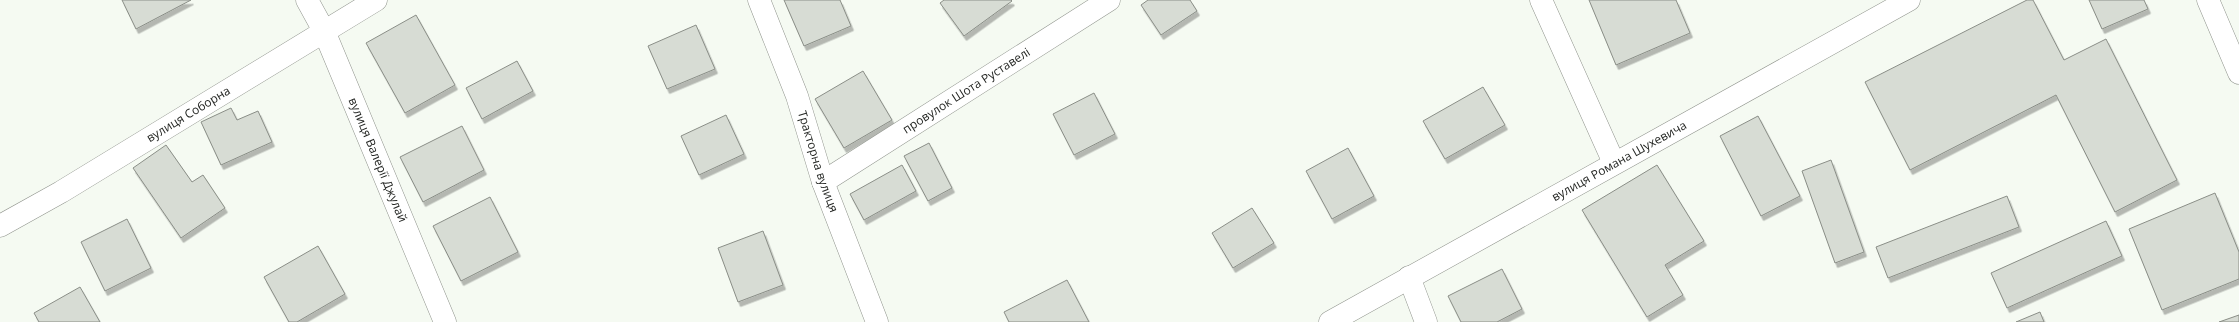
<svg xmlns="http://www.w3.org/2000/svg" width="2239" height="322" viewBox="0 0 2239 322" font-family="'Open Sans',sans-serif">
	<style>
		.building { fill: #d7dcd4; stroke: #8a8e87; filter: url(#shadow) }
		.lines { fill: none; stroke-linecap: round; stroke-linejoin: round }
		.street-casing { stroke: #90948d; stroke-width: 23 }
		.primary-casing { stroke: #90948d; stroke-width: 23 }
		.street { stroke: #fff; stroke-width: 22 }
		.primary { stroke: #fff; stroke-width: 22 }
		.labels { text-anchor: middle; stroke-width: 3.5; stroke-linejoin: round; paint-order: stroke }
		.street-label { font-size: 12px; fill: #242623; stroke: #f5faf2 }
	</style>
	<defs>
		<filter id="shadow"><feDropShadow dx="2.5" dy="4.5" stdDeviation="0" flood-color="#0004"/></filter>
	</defs>
	<rect width="100%" height="100%" fill="#f5faf2"/>
	<g class="building">
		<path d="M122,0H191L136,29Z"/>
		<path d="M784,0H840L851,26L804,46Z"/>
		<path d="M944,0H1011L1012,1L964,36L940,3Z"/>
		<path d="M1148,0H1190L1197,11L1161,35L1141,5Z"/>
		<path d="M1589,0H1676L1690,33L1616,65Z"/>
		<path d="M2027,0H2033L2064,60L2106,39L2177,180L2115,212L2056,95L1910,170L1865,82Z"/>
		<path d="M2089,0H2144L2148,9L2102,29Z"/>
		<path d="M416,15L455,85L405,113L366,43Z"/>
		<path d="M696,25L715,69L667,89L648,46Z"/>
		<path d="M517,61L533,91L482,119L466,88Z"/>
		<path d="M863,71L892,120L844,148L815,99Z"/>
		<path d="M1483,87L1505,125L1445,159L1423,121Z"/>
		<path d="M1094,93L1115,134L1074,155L1053,114Z"/>
		<path d="M231,108L237,120L258,111L272,142L221,165L201,122Z"/>
		<path d="M726,115L744,154L699,175L681,136Z"/>
		<path d="M1758,116L1800,196L1761,216L1720,136Z"/>
		<path d="M462,126L484,170L423,202L400,157Z"/>
		<path d="M929,143L952,188L928,201L904,156Z"/>
		<path d="M166,145L192,182L203,175L225,208L181,238L133,168Z"/>
		<path d="M1348,148L1374,196L1332,219L1306,171Z"/>
		<path d="M1831,160L1864,252L1835,263L1802,171Z"/>
		<path d="M902,165L916,191L864,220L850,194Z"/>
		<path d="M1657,165L1704,241L1665,265L1683,295L1647,317L1582,210Z"/>
		<path d="M2215,193L2239,252V279L2162,310L2129,229Z"/>
		<path d="M2007,196L2019,227L1888,278L1876,247Z"/>
		<path d="M490,197L518,252L461,281L433,226Z"/>
		<path d="M1252,208L1274,243L1233,268L1212,233Z"/>
		<path d="M127,219L151,268L105,291L81,242Z"/>
		<path d="M2106,221L2122,256L2007,308L1991,273Z"/>
		<path d="M763,231L783,285L738,302L718,248Z"/>
		<path d="M318,246L345,294L297,322H289L264,277Z"/>
		<path d="M1502,269L1522,309L1497,322H1461L1448,296Z"/>
		<path d="M1067,280L1089,322H1009L1004,312Z"/>
		<path d="M80,287L100,322H39L34,313Z"/>
		<path d="M2040,312L2044,322H2016Z"/>
		<path d="M2239,315V322H2219Z"/>
	</g>
	<g class="lines">
		<defs>
			<g id="street">
				<path id="s1" d="M307,0L324,31L445,322"/>
				<path id="s2" d="M759,0L797,96L823,182L877,322"/>
				<path d="M1541,0L1614,163"/>
				<path id="s3" d="M823,182L1109,0"/>
				<path id="s4" d="M0,226L61,192L376,0"/>
				<path d="M1409,277L1426,322"/>
				<path id="s5" d="M1330,322L1909,0"/>
			</g>
			<path id="primary" d="M2208,0L2239,73"/>
		</defs>
		<use href="#street" class="street-casing"/>
		<use href="#primary" class="primary-casing"/>
		<use href="#street" class="street"/>
		<use href="#primary" class="primary"/>
	</g>
	<g class="labels">
		<g class="street-label">
			<text dy="4" stroke="none"><textPath href="#s3" startOffset="170">провулок Шота Руставелі</textPath></text>
			<text dy="4" stroke="none"><textPath href="#s4" startOffset="219">вулиця Соборна</textPath></text>
			<text dy="4" stroke="none"><textPath href="#s1" startOffset="175">вулиця Валерії Джулай</textPath></text>
			<text dy="4" stroke="none"><textPath href="#s5" startOffset="331">вулиця Романа Шухевича</textPath></text>
			<text dy="4" stroke="none"><textPath href="#s2" startOffset="172">Тракторна вулиця</textPath></text>
		</g>
	</g>
</svg>
